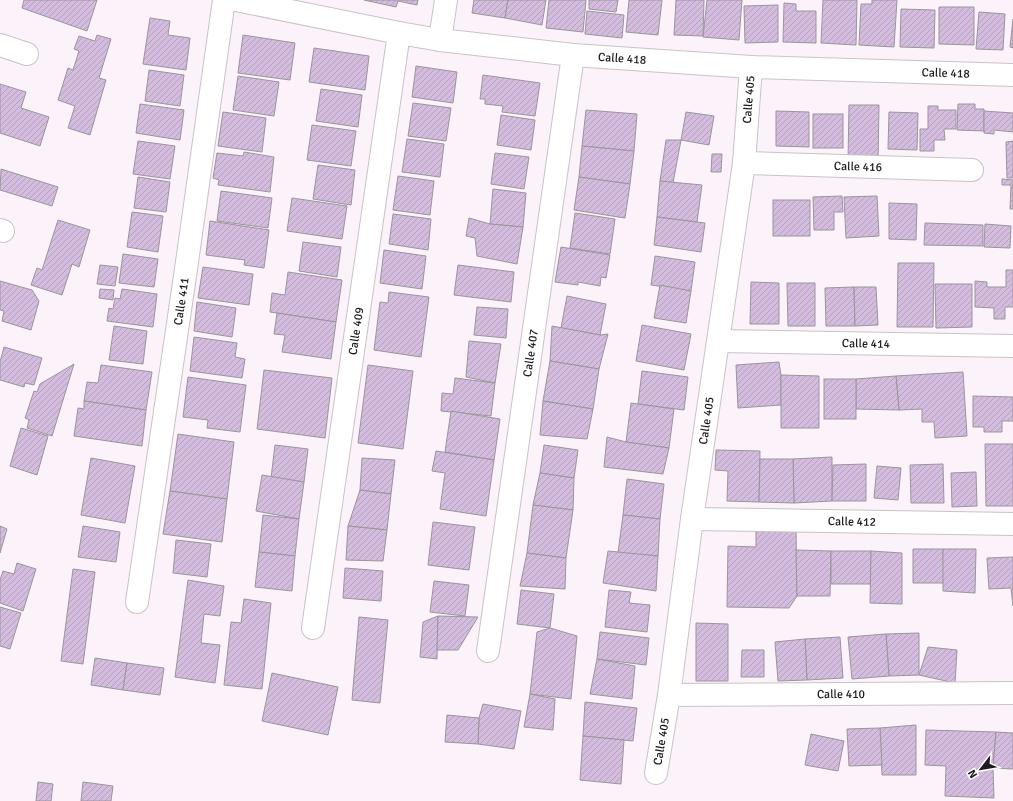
<svg xmlns="http://www.w3.org/2000/svg" width="1013" height="801" viewBox="0 0 1013 801" font-family="Signika,sans-serif">
	<style>
		.building { fill: url(#building-hatch); stroke: #9a959d }
		.lines { fill: none; stroke-linecap: round; stroke-linejoin: round }
		.minor-casing { stroke: #cac2c9; stroke-width: 24 }
		.minor { stroke: #fff; stroke-width: 22 }
		.labels { text-anchor: middle; stroke-width: 3; stroke-linejoin: round; paint-order: stroke }
		.street-label { font-size: 12px; fill: #1d1a1d; stroke: #fff }
	</style>
	<defs>
		<pattern id="building-hatch" width="6" height="6" patternUnits="userSpaceOnUse"><rect width="6" height="6" fill="#d3bcdd"/><path d="M-1 1l2-2M0 6l6-6M5 7l2-2" fill="none" stroke="#b5a1bd"/></pattern>
	</defs>
	<rect width="100%" height="100%" fill="#fbf2fa"/>
	<g class="building">
		<path d="M24,0H97L87,31L22,8Z"/>
		<path d="M364,0H418L417,5L398,1L396,7Z"/>
		<path d="M474,0H508L505,18L472,13Z"/>
		<path d="M508,0H546L542,25L505,18Z"/>
		<path d="M549,0H586L583,32L546,28Z"/>
		<path d="M589,0H618L616,12L589,9Z"/>
		<path d="M629,0H662L658,35L626,32Z"/>
		<path d="M676,0H704L703,36L674,35Z"/>
		<path d="M707,0H742L739,40L703,37Z"/>
		<path d="M823,0H857L856,45L821,43Z"/>
		<path d="M872,0H897L894,47L859,45L861,4H872Z"/>
		<path d="M784,3L796,4V11H816V43L783,42Z"/>
		<path d="M778,5V42L745,43L744,6Z"/>
		<path d="M939,7H974V45L939,44Z"/>
		<path d="M901,9L935,10L934,48L900,47Z"/>
		<path d="M587,11L624,15L622,38L585,34Z"/>
		<path d="M979,12L1005,14L1003,50L976,49Z"/>
		<path d="M150,18L170,21L168,35L190,38L186,70L143,64Z"/>
		<path d="M1013,19V48L1010,47Z"/>
		<path d="M97,35L111,39L99,78L106,80L90,135L68,128L75,106L58,100L68,68L73,70L79,51L74,49L79,36L95,41Z"/>
		<path d="M243,35L295,43L290,80L238,73Z"/>
		<path d="M314,48L369,56L365,90L309,82Z"/>
		<path d="M416,66L457,72L453,103L412,97Z"/>
		<path d="M149,70L184,75L180,106L145,101Z"/>
		<path d="M483,75L540,83L535,116L502,112L503,106L485,104V99H480Z"/>
		<path d="M238,76L279,82L274,116L233,110Z"/>
		<path d="M0,84L26,92L21,108L49,117L40,146L0,133Z"/>
		<path d="M321,89L362,95L358,127L316,121Z"/>
		<path d="M413,103L451,108L446,141L408,136Z"/>
		<path d="M140,104L184,110L180,140L136,133Z"/>
		<path d="M958,104H975V109H984V131L957,130Z"/>
		<path d="M849,105H879L878,162L848,161Z"/>
		<path d="M928,106H938V110H956V129H944L945,140H934V151H920V129H928Z"/>
		<path d="M586,110L637,114L634,151L582,146Z"/>
		<path d="M776,111L809,112V147L776,146Z"/>
		<path d="M984,111L1013,113V132L994,130V134L984,133Z"/>
		<path d="M223,112L266,118L262,152L218,146Z"/>
		<path d="M686,112L714,116L709,145L681,140Z"/>
		<path d="M889,112L918,113L917,150L888,149Z"/>
		<rect x="813" y="114" width="30" height="34"/>
		<path d="M501,115L535,120L531,150L497,145Z"/>
		<path d="M312,125L356,131L351,166L307,160Z"/>
		<path d="M407,139L444,144L440,177L402,172Z"/>
		<path d="M666,140H681L673,183L660,181Z"/>
		<path d="M138,141L175,146L170,179L133,174Z"/>
		<path d="M1013,141V178H1007L1006,142Z"/>
		<path d="M582,146L634,151L630,184L579,177Z"/>
		<path d="M244,152L274,157L270,192L218,185L219,180L213,178L217,153L243,156Z"/>
		<path d="M495,153L529,157L524,189L491,184Z"/>
		<path d="M712,154H722L721,172H711Z"/>
		<path d="M318,165L355,170L351,205L313,199Z"/>
		<path d="M1,169L58,187L52,206L0,190Z"/>
		<path d="M398,176L434,181L430,215L393,210Z"/>
		<path d="M138,177L170,182L166,212L134,208Z"/>
		<path d="M579,177L630,184L625,218L574,210Z"/>
		<path d="M1002,179L1013,180V209H1010L1011,185H1002Z"/>
		<path d="M660,181L702,185L697,222L657,217Z"/>
		<path d="M493,189L526,193L523,227L490,224Z"/>
		<path d="M221,191L272,198L268,228L217,221Z"/>
		<path d="M842,196L843,212H834V230H814L813,197Z"/>
		<path d="M877,196L879,236L846,238L844,197Z"/>
		<path d="M292,198L347,206L342,239L287,231Z"/>
		<rect x="773" y="200" width="37" height="36"/>
		<path d="M889,203L917,204L916,240L889,239Z"/>
		<path d="M132,212L163,216L158,252L127,247Z"/>
		<path d="M575,213L615,219L610,254L570,248Z"/>
		<path d="M393,214L431,219L428,250L389,244Z"/>
		<path d="M657,217L705,223L701,252L654,245Z"/>
		<path d="M469,218L490,224L523,227L517,264L477,256L475,238L466,236Z"/>
		<path d="M58,220L90,230L79,267L72,264L62,295L31,285L37,268L42,270Z"/>
		<path d="M210,221L269,230L264,268L244,265L245,260L206,255Z"/>
		<path d="M925,223L983,225V246L924,245Z"/>
		<path d="M985,224L1011,226L1010,248L984,247Z"/>
		<path d="M303,242L341,247L337,277L299,271Z"/>
		<path d="M561,247L610,255L606,278L601,277L600,286L578,282V285L555,282Z"/>
		<path d="M384,250L426,256L422,289L380,283Z"/>
		<path d="M123,254L158,259L154,287L119,283Z"/>
		<path d="M655,256L695,262L691,291L651,285Z"/>
		<path d="M898,263H934L933,327H897Z"/>
		<path d="M100,265L118,267L115,286L97,284Z"/>
		<path d="M458,265L514,272L511,302L454,295Z"/>
		<path d="M203,267L253,274L249,305L198,298Z"/>
		<path d="M1006,270H1013V307H1005V319H994V308L975,307V281L987,282V287H1006Z"/>
		<path d="M288,272L342,280L336,322L270,312L272,293L285,295Z"/>
		<path d="M0,281L32,290L39,301L31,330L2,321L4,311L0,310Z"/>
		<path d="M751,282L779,283V324H750Z"/>
		<path d="M787,283H815V326H788Z"/>
		<path d="M935,284H972V327L936,328Z"/>
		<path d="M660,285L691,291L686,323L654,318Z"/>
		<path d="M854,287L855,326H826L825,288Z"/>
		<path d="M854,287H876L878,325L855,326Z"/>
		<path d="M100,289L114,290L113,300L99,298Z"/>
		<path d="M122,289L157,294L153,327L107,321L109,308L113,309L115,298L120,299Z"/>
		<path d="M389,292L429,297L421,357L374,350L380,302L388,303Z"/>
		<path d="M567,296L606,304L600,335L561,328Z"/>
		<path d="M197,302L236,308L232,337L194,331Z"/>
		<path d="M477,307L508,309L506,338L474,335Z"/>
		<path d="M277,313L336,322L331,359L282,352L285,335L274,334Z"/>
		<path d="M642,325L691,334L684,370L636,361Z"/>
		<path d="M114,326L147,331L143,364L109,360Z"/>
		<path d="M552,326L600,335L608,334L599,369L550,361Z"/>
		<path d="M194,337L237,343L235,357L245,359L242,378L190,371Z"/>
		<path d="M469,341L501,344L495,383L466,377Z"/>
		<path d="M4,347L42,358L34,385L25,383L24,387L0,380V362Z"/>
		<path d="M550,361L599,369L593,409L543,401Z"/>
		<path d="M779,362L781,375V405L738,408L736,365Z"/>
		<path d="M74,364L52,436L27,428L29,420L25,418L34,391L37,392L40,384Z"/>
		<path d="M101,365L152,372L146,410L84,401L87,382L98,383Z"/>
		<path d="M368,365L413,371L403,449L358,443Z"/>
		<path d="M264,370L332,378L325,438L257,429Z"/>
		<path d="M642,371L688,377L684,410L638,404Z"/>
		<path d="M963,372L967,436L935,438L934,422H922V409L899,410L896,376Z"/>
		<path d="M781,375L819,376V428H781Z"/>
		<path d="M896,376L899,410L856,409V379Z"/>
		<path d="M188,377L246,385L240,432L207,428L208,420L183,417Z"/>
		<path d="M455,378L495,383L491,416L441,411L442,393L453,394Z"/>
		<rect x="824" y="379" width="32" height="40"/>
		<path d="M973,396L1013,397V421H1002V432H984V427H973Z"/>
		<path d="M84,401L146,410L142,446L74,436L78,408L84,409Z"/>
		<path d="M543,401L593,409L587,439L540,435Z"/>
		<path d="M631,403L674,409L669,448L626,442Z"/>
		<path d="M451,411L500,419L494,460L445,452Z"/>
		<path d="M21,428L48,436L37,475L10,466Z"/>
		<path d="M178,434L234,442L227,499L170,491Z"/>
		<path d="M607,437L626,442L669,448L663,474L604,467Z"/>
		<path d="M985,444H1013V506H986Z"/>
		<path d="M275,445L308,449L304,482L271,478Z"/>
		<path d="M544,445L578,450L574,478L540,473Z"/>
		<path d="M716,450L760,451L759,502L727,501L728,471L715,470Z"/>
		<path d="M436,451L494,460L486,516L440,509L445,473L432,471Z"/>
		<path d="M832,457V501L794,503L793,459Z"/>
		<path d="M91,458L135,466L125,523L81,515Z"/>
		<path d="M362,458L395,460L391,494L360,490Z"/>
		<path d="M760,459H793L794,503L759,502Z"/>
		<path d="M866,464V501H832L833,465Z"/>
		<path d="M943,464L944,503H911L910,465Z"/>
		<path d="M877,466L901,468L898,500L874,498Z"/>
		<path d="M976,472L977,506L952,507L951,473Z"/>
		<path d="M540,473L574,478L573,510L533,505Z"/>
		<path d="M262,475L304,482L299,519L256,511Z"/>
		<path d="M627,479L664,484L660,519L623,515Z"/>
		<path d="M360,490L391,494L387,530L348,526Z"/>
		<path d="M170,491L227,499L222,542L163,534Z"/>
		<path d="M533,505L573,510L566,558L527,553Z"/>
		<path d="M263,515L299,519L295,556L259,552Z"/>
		<path d="M623,515L660,519L658,556L618,553Z"/>
		<path d="M433,522L475,527L469,570L428,565Z"/>
		<path d="M0,526L7,529L0,553Z"/>
		<path d="M83,526L120,532L116,562L78,557Z"/>
		<path d="M348,526L387,530L383,561L346,560Z"/>
		<path d="M756,529L796,530L797,596L789,608L727,607L728,546L756,547Z"/>
		<path d="M176,540L211,544L207,577L173,573Z"/>
		<path d="M913,549H943L944,583H913Z"/>
		<path d="M943,549H976L975,593L943,591Z"/>
		<path d="M796,550L831,551L830,596H797Z"/>
		<path d="M608,551L658,556L656,591L603,583Z"/>
		<rect x="831" y="551" width="40" height="33"/>
		<path d="M871,551L902,553V604L870,603Z"/>
		<path d="M259,552L295,556L292,591L255,587Z"/>
		<path d="M527,553L566,558L565,589L520,586Z"/>
		<path d="M1013,557V606L1011,588L989,589L987,558Z"/>
		<path d="M17,563L36,569L23,611L0,603V580L3,571L14,574Z"/>
		<path d="M345,568L383,571L381,601L343,598Z"/>
		<path d="M73,569L95,572L83,664L61,661Z"/>
		<path d="M188,580L224,586L220,616L204,614L201,643L220,645L215,683L175,677Z"/>
		<path d="M434,581L469,585L465,616L430,612Z"/>
		<path d="M521,590L554,594L550,628L517,624Z"/>
		<path d="M609,590L631,592L629,603L650,605L647,632L605,627Z"/>
		<path d="M244,599L271,603L262,689L224,685L231,622L241,623Z"/>
		<path d="M0,607L21,613L10,649L0,646Z"/>
		<path d="M438,616L437,659L420,657L423,622Z"/>
		<path d="M438,616L478,617L458,650H437Z"/>
		<path d="M359,617L388,620L380,703L352,700Z"/>
		<path d="M696,623L728,624V681H696Z"/>
		<path d="M550,628L577,636L571,699L530,694L537,632Z"/>
		<path d="M600,632L649,638L646,665L597,659Z"/>
		<path d="M919,633V675L889,676L886,634Z"/>
		<path d="M886,634L889,676L852,679L848,637Z"/>
		<path d="M840,637L843,678L807,680L805,639Z"/>
		<path d="M805,639L807,680L778,681L775,642Z"/>
		<path d="M928,647L957,650L955,683L919,675Z"/>
		<path d="M742,650H764V677H741Z"/>
		<path d="M95,658L127,663L123,690L91,685Z"/>
		<path d="M597,659L635,666L632,699L590,694Z"/>
		<path d="M127,663L164,668L160,695L123,690Z"/>
		<path d="M272,673L338,687L328,735L262,721Z"/>
		<path d="M530,694L555,699L553,730L524,727Z"/>
		<path d="M585,702L637,708L633,741L583,736Z"/>
		<path d="M483,704L521,711L514,749L478,744L479,718Z"/>
		<path d="M447,715L479,718L478,744L445,742Z"/>
		<path d="M916,725V775H882L880,728Z"/>
		<path d="M880,728L882,765L849,766L847,729Z"/>
		<path d="M926,730L996,732L993,768L994,798L945,796L946,766L925,765Z"/>
		<path d="M996,732L1013,733V769L993,768Z"/>
		<path d="M811,734L844,741L838,771L805,765Z"/>
		<path d="M583,736L624,740L621,784L580,780Z"/>
		<path d="M38,782L53,784L51,801H36Z"/>
		<path d="M83,782L113,786L111,801H81Z"/>
	</g>
	<g class="lines">
		<defs>
			<g id="minor">
				<path id="s1" d="M236,0L399,33L440,40L573,55L751,67L1013,75"/>
				<path d="M440,40L446,0"/>
				<path d="M0,45L27,54"/>
				<path id="s2" d="M744,163L972,170"/>
				<path d="M0,230L3,231"/>
				<path id="s3" d="M719,341L1013,346"/>
				<path id="s4" d="M692,519L1013,524"/>
				<path id="s5" d="M137,602L185,276L224,0"/>
				<path id="s6" d="M313,628L399,33"/>
				<path id="s7" d="M488,651L573,55"/>
				<path id="s8" d="M669,695L1013,693"/>
				<path id="s9" d="M656,773L669,695L692,519L744,163L751,67"/>
			</g>
		</defs>
		<use href="#minor" class="minor-casing"/>
		<use href="#minor" class="minor"/>
	</g>
	<g class="labels">
		<g class="street-label">
			<text dy="4" stroke="none"><textPath href="#s1" startOffset="391">Calle 418</textPath></text>
			<text dy="4" stroke="none"><textPath href="#s1" startOffset="715">Calle 418</textPath></text>
			<text dy="4" stroke="none"><textPath href="#s9" startOffset="680">Calle 405</textPath></text>
			<text dy="4" stroke="none"><textPath href="#s2" startOffset="114">Calle 416</textPath></text>
			<text dy="4" stroke="none"><textPath href="#s5" startOffset="304">Calle 411</textPath></text>
			<text dy="4" stroke="none"><textPath href="#s6" startOffset="300">Calle 409</textPath></text>
			<text dy="4" stroke="none"><textPath href="#s3" startOffset="147">Calle 414</textPath></text>
			<text dy="4" stroke="none"><textPath href="#s7" startOffset="301">Calle 407</textPath></text>
			<text dy="4" stroke="none"><textPath href="#s9" startOffset="356">Calle 405</textPath></text>
			<text dy="4" stroke="none"><textPath href="#s4" startOffset="160">Calle 412</textPath></text>
			<text dy="4" stroke="none"><textPath href="#s8" startOffset="172">Calle 410</textPath></text>
			<text dy="4" stroke="none"><textPath href="#s9" startOffset="32">Calle 405</textPath></text>
		</g>
	</g>
	<g transform="translate(981 769) rotate(239)" stroke="#ffffff" stroke-width="3" paint-order="stroke">
	<path d="M0-3L7 15L0 10L-7 15Z" fill="#1d1a1d"/>
	<text y="-6" font-size="11" font-weight="bold" text-anchor="middle" fill="#1d1a1d">N</text>
	</g>
</svg>
